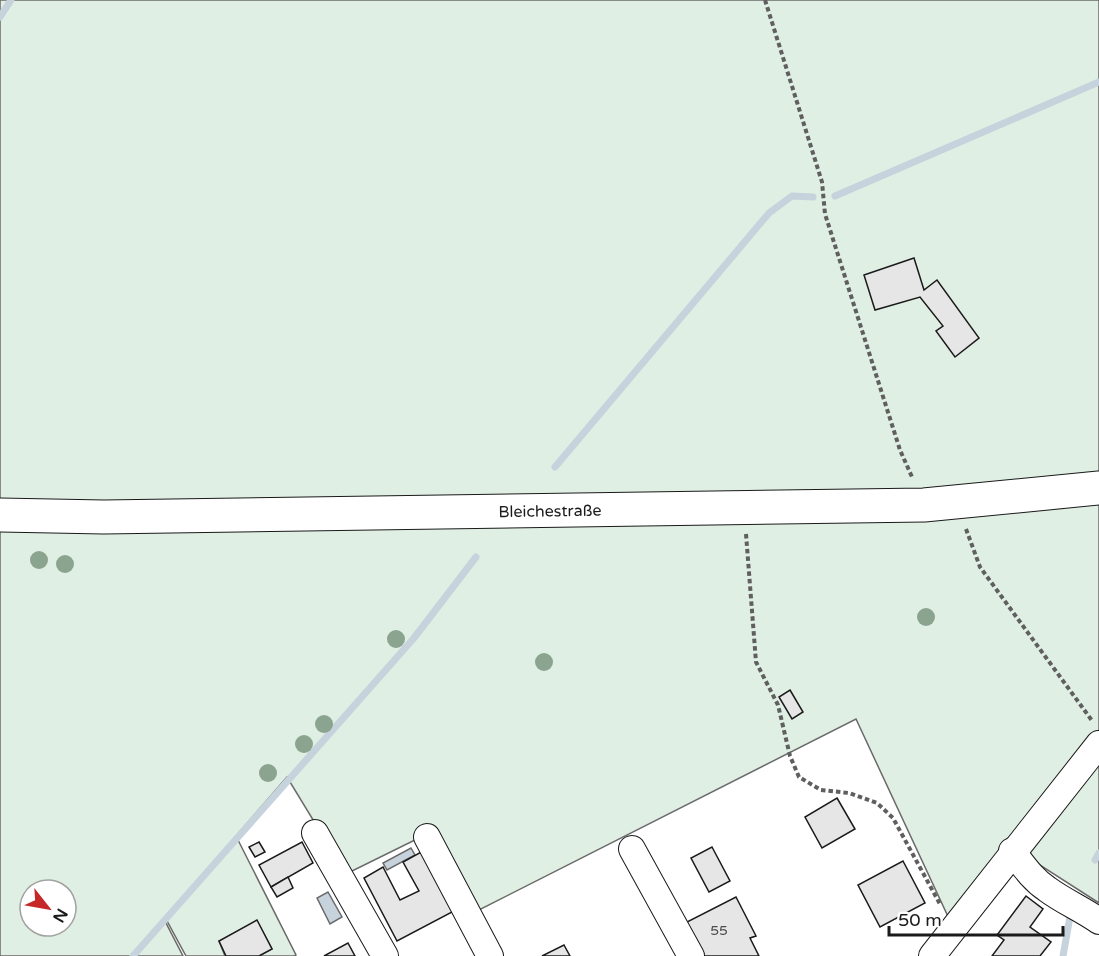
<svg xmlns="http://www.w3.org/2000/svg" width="1099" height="956" viewBox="0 0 1099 956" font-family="'Varela Round',sans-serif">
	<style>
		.green { fill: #e0efe3; stroke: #6a6a6a; stroke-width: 1.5; fill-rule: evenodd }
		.water { fill: #c6d2dc; stroke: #6a6a6a; stroke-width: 1.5 }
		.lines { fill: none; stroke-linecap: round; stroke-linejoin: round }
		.stream { stroke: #c6d2dc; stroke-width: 7 }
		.building { fill: #e6e6e6; stroke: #1a1a1a; stroke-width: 1.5 }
		.minor-casing { stroke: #1a1a1a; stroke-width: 28 }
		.major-casing { stroke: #1a1a1a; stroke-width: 35 }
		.path { stroke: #5f5f5f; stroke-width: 4; stroke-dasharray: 4.5 3; stroke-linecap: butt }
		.minor { stroke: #fff; stroke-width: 26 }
		.major { stroke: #fff; stroke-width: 33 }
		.tree { fill: #8aa48f }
		.labels { text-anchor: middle; stroke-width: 4.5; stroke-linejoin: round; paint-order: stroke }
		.number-label { font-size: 14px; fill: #4d4d4d }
		.street-label { font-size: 16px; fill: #1a1a1a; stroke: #fff }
	</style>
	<rect width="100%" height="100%" fill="#fff"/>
	<g class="green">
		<path d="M0,0H1099V903L1012,847L952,925L856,719L473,913L429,833L346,874L287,777L164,919L183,956H0ZM30,890H66V926H30Z"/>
		<path d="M237,838L296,955L294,956H259L272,949L257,921L219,941L225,956H186L166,919Z"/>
	</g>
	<g class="water">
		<path d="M411,848L415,855L387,870L383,863Z"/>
		<path d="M328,892L342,917L330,924L317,898Z"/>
	</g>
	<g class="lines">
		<g class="stream">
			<path d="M0,17L11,0"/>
			<path d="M835,196L1099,82"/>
			<path d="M555,467L769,213L792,196L813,197"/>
			<path d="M1095,860L1099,853"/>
			<path d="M133,956L414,638L476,557"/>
			<path d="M1063,956L1071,911"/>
		</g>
	</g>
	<g class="building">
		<path d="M914,258L924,290L937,280L979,338L955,357L936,331L943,326L920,297L875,310L864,275Z"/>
		<path d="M790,690L803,712L792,719L779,697Z"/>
		<path d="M837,798L855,829L822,848L805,817Z"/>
		<path d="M259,842L265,852L255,857L249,847Z"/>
		<path d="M302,842L313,863L271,887L259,865Z"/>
		<path d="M712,847L730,881L709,892L691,858Z"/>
		<path d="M423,851L454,911L397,941L364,878L383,867L400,900L419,891L403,862Z"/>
		<path d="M903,861L925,903L880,927L858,885Z"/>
		<path d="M288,877L293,888L277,897L271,887Z"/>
		<path d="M1026,896L1043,909L1030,927L1051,942L1040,956H992L1004,940L997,935Z"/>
		<path d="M736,897L756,936L750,938L759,956H700L683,924Z"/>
		<path d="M257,920L272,949L259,956H226L219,941Z"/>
		<path d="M348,943L355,956H324Z"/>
		<path d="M564,945L570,956H542Z"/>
	</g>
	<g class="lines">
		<defs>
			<g id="minor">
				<path d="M315,833L385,956"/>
				<path d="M427,837L490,956"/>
				<path d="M632,849L691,956"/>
				<path d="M1012,851C1023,865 1032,879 1047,889C1063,901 1082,909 1099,921"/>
				<path d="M932,956L1099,744"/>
			</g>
			<g id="major">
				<path id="s1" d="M0,515L104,517L924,505L1099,488"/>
			</g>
		</defs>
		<use href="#minor" class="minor-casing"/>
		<use href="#major" class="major-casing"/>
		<g class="path">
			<path d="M765,0L822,182L825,214L900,450L912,477"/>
			<path d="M966,529L980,567L1093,722"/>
			<path d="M746,534L756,662L778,705L790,756L799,777L821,790L849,793L877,803L893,818L941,906"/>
		</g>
		<use href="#minor" class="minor"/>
		<use href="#major" class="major"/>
	</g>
	<g class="tree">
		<circle cx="39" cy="560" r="9"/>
		<circle cx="65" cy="564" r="9"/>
		<circle cx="926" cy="617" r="9"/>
		<circle cx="396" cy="639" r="9"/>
		<circle cx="544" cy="662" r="9"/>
		<circle cx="324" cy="724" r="9"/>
		<circle cx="304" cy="744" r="9"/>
		<circle cx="268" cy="773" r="9"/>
	</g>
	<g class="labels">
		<g class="number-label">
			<text x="719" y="935">55</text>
		</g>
		<g class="street-label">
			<text dy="6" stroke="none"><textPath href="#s1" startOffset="550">Bleichestraße</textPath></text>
		</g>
	</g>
	<g transform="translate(48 908) rotate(121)"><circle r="28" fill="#ffffff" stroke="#a3a3a3" stroke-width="1.5"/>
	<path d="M0-4.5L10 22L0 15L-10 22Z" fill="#c62828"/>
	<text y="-9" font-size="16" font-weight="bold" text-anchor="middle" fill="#1a1a1a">N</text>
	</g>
	<path d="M889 926v9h174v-9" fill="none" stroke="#1a1a1a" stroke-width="3"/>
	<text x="898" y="926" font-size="18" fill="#1a1a1a" stroke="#ffffff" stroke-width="4.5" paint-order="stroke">50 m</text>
</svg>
